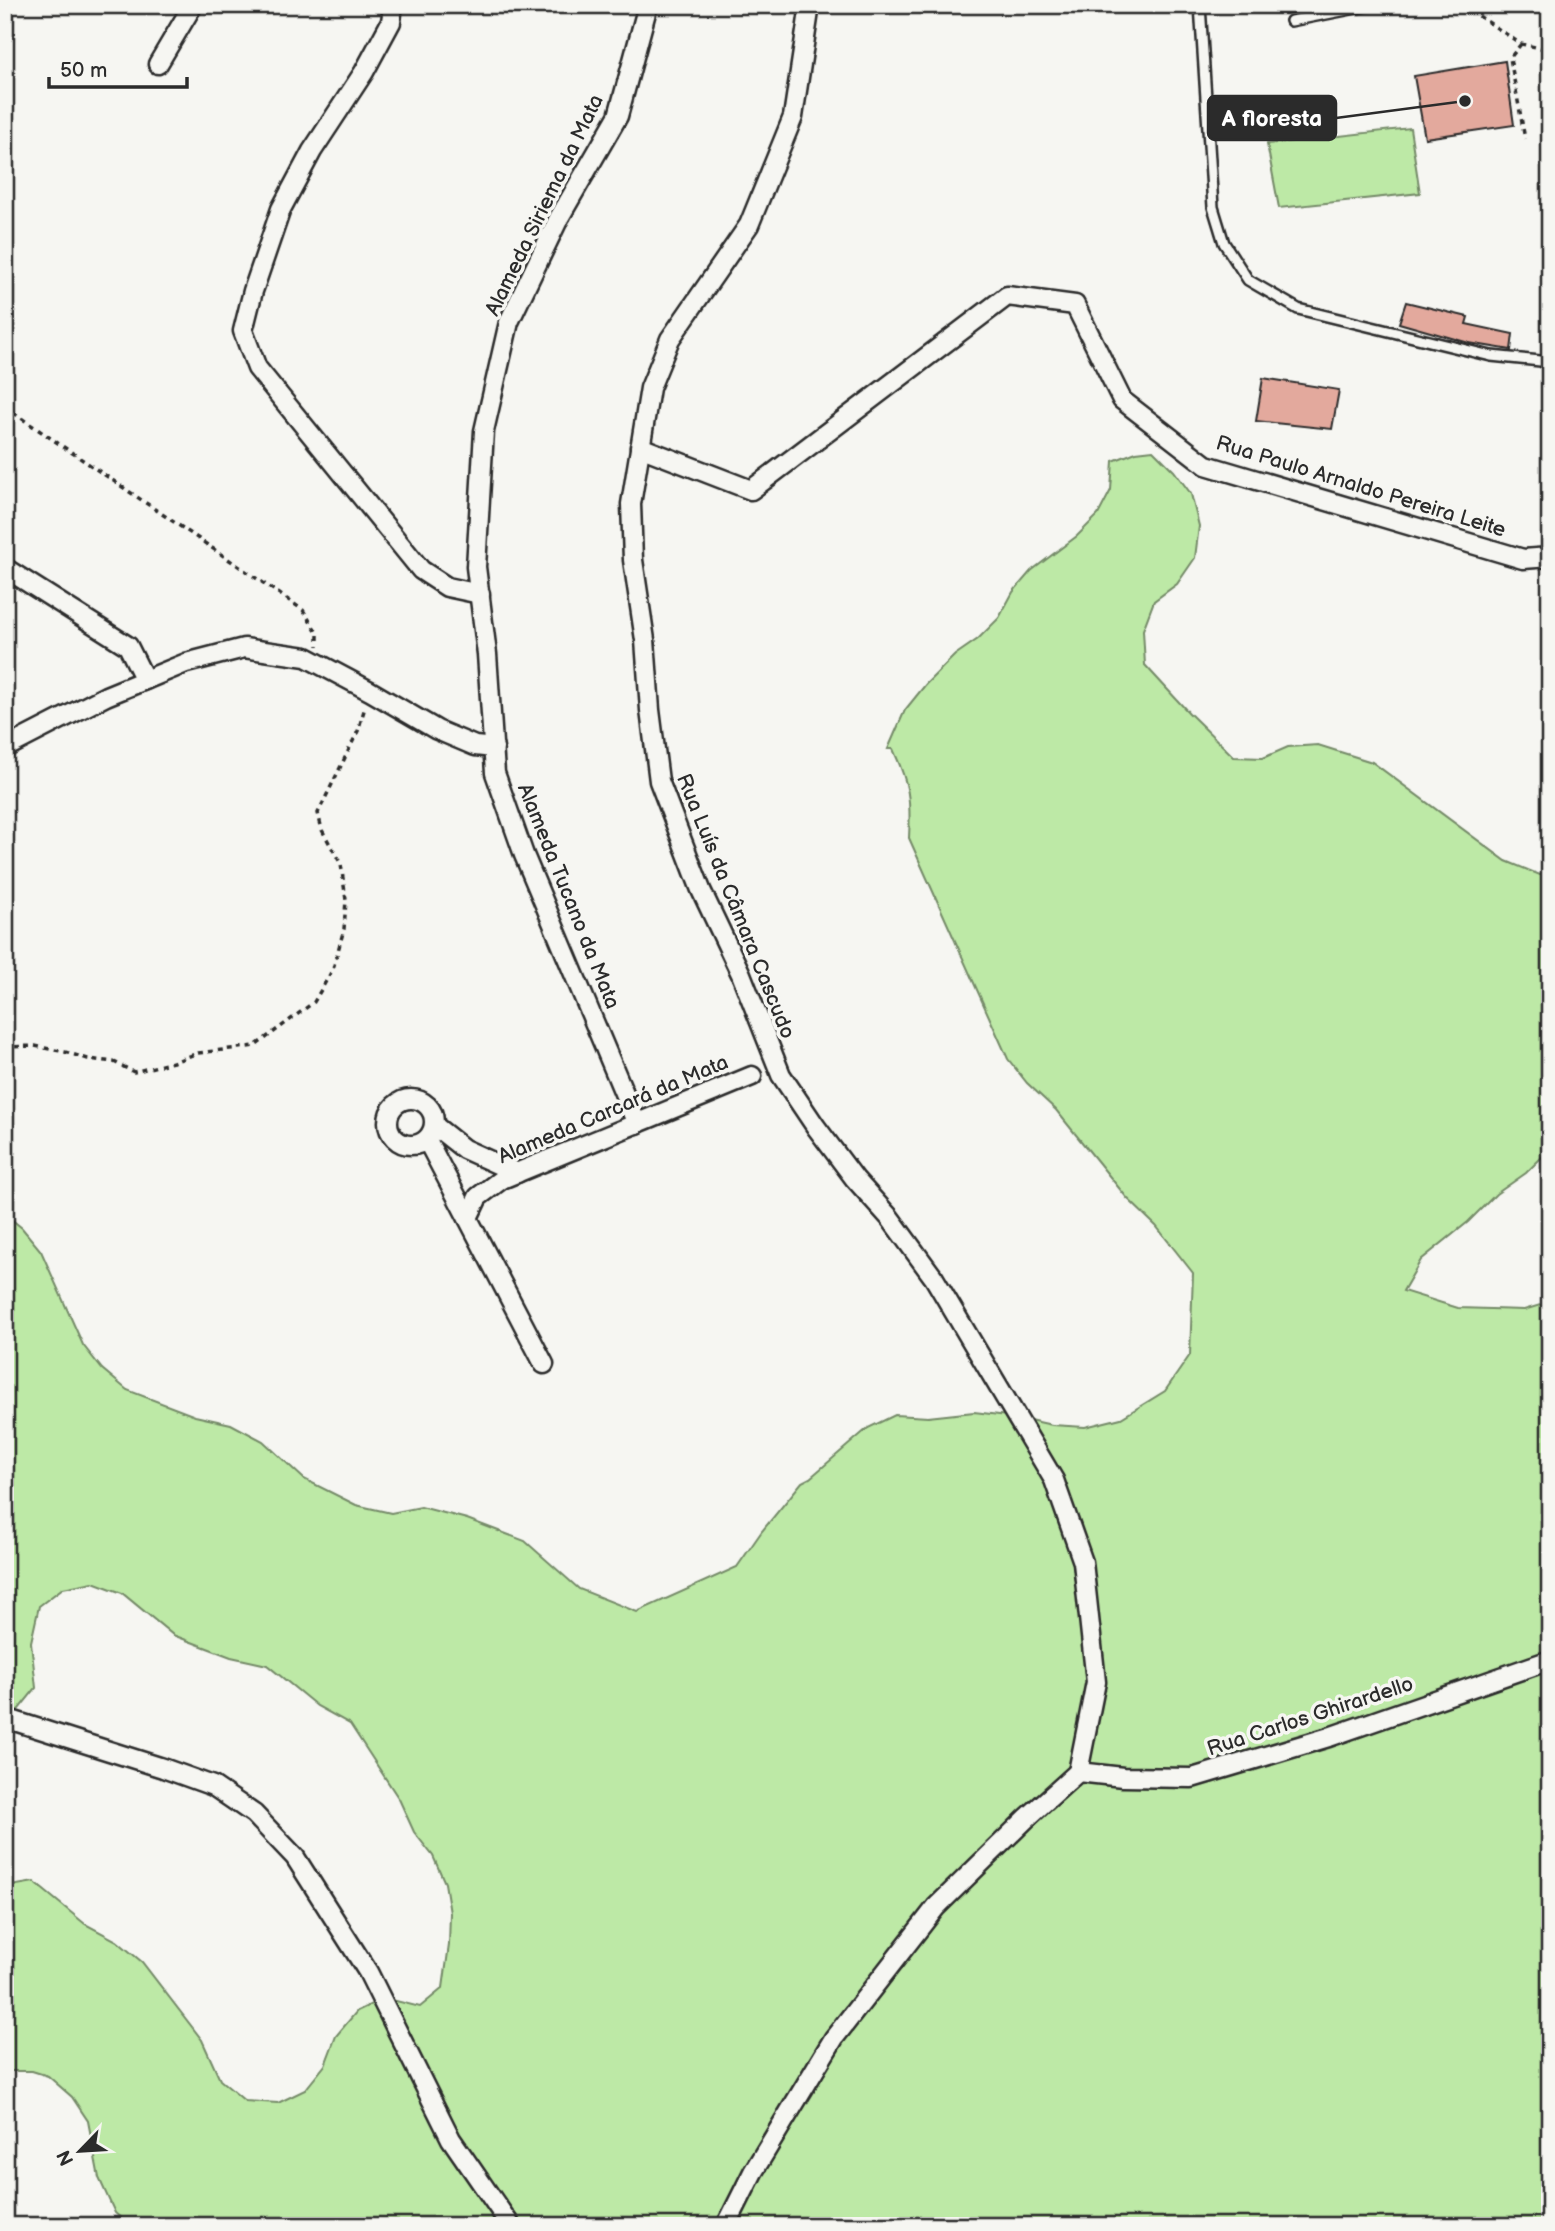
<svg xmlns="http://www.w3.org/2000/svg" width="1555" height="2231" viewBox="0 0 1555 2231" font-family="'Balsamiq Sans',sans-serif">
	<style>
		.green { fill: #bde9a6; stroke: #748a68; stroke-width: 2 }
		.building { fill: #e3a99d; stroke: #2b2b2b; stroke-width: 2 }
		.lines { fill: none; stroke-linecap: round; stroke-linejoin: round }
		.lane-casing { stroke: #2b2b2b; stroke-width: 14 }
		.street-casing { stroke: #2b2b2b; stroke-width: 23 }
		.path { stroke: #2b2b2b; stroke-width: 3.5; stroke-dasharray: 5 5; stroke-linecap: butt }
		.lane { stroke: #f6f6f2; stroke-width: 9 }
		.street { stroke: #f6f6f2; stroke-width: 18 }
		.labels { text-anchor: middle; stroke-width: 7; stroke-linejoin: round; paint-order: stroke }
		.street-label { font-size: 21px; fill: #2b2b2b; stroke: #f6f6f2 }
		.leader { fill: none; stroke: #2b2b2b; stroke-width: 2.5 }
		.callout-dot { fill: #2b2b2b; stroke: #f6f6f2; stroke-width: 2.5 }
		.callout { fill: #2b2b2b; stroke: #2b2b2b; stroke-width: 2.5 }
		.callout-label { font-size: 23px; text-anchor: middle; font-weight: bold; fill: #fff }
	</style>
	<rect width="100%" height="100%" fill="#f6f6f2"/>
	<filter id="ink" filterUnits="userSpaceOnUse"><feTurbulence type="fractalNoise" baseFrequency=".0143" numOctaves="2"/><feDisplacementMap in="SourceGraphic" scale="14" xChannelSelector="R" yChannelSelector="G"/><feConvolveMatrix kernelMatrix="1 2 1 2 8 2 1 2 1" color-interpolation-filters="sRGB"/></filter>
	<g filter="url(#ink)">
		<g class="green">
			<path d="M1410,128L1420,193L1279,208L1267,144Z"/>
			<path d="M1153,450L1174,471L1191,494L1199,526L1195,558L1177,584L1154,601L1143,630L1145,665L1189,713L1234,757L1263,758L1288,747L1318,745L1372,762L1506,861L1540,875L1550,872V1149L1526,1173L1496,1194L1468,1222L1421,1260L1403,1291L1458,1308L1524,1310L1550,1302V2226H148L122,2219L115,2213L99,2178L88,2121L72,2097L48,2076L32,2071H5V1887L34,1882L85,1924L117,1941L142,1962L202,2040L220,2080L245,2101L278,2103L305,2090L325,2065L336,2036L357,2011L384,1998L420,2007L443,1988L449,1945L450,1913L445,1883L433,1856L414,1832L399,1799L350,1724L317,1706L267,1665L231,1657L173,1635L122,1593L93,1582L63,1588L39,1606L31,1642L36,1688L15,1714L5,1718V1214L22,1228L41,1251L83,1345L102,1369L127,1390L195,1416L231,1424L263,1441L304,1479L356,1505L391,1513L421,1507L467,1519L525,1541L579,1589L637,1612L737,1567L762,1531L802,1482L810,1478L868,1428L895,1415L928,1417L974,1412L1016,1417L1052,1425L1085,1427L1121,1418L1165,1391L1190,1355L1193,1273L1156,1226L1127,1198L1056,1110L1027,1083L1008,1059L909,838C911,799 909,784 893,749H888L905,710L926,684L955,655L978,639L999,618L1013,592L1031,571L1077,536L1098,515L1111,490L1113,461L1136,452Z"/>
		</g>
		<g class="building">
			<path d="M1505,61L1514,125L1425,138L1414,76Z"/>
			<path d="M1406,302L1468,317L1466,324L1513,334L1511,350L1469,343L1399,323Z"/>
			<path d="M1263,378L1339,390L1332,429L1256,421Z"/>
		</g>
		<g class="lines">
			<defs>
				<g id="lane">
					<path d="M1200,5L1213,207L1224,243L1248,280L1298,309L1491,356L1550,362"/>
					<path d="M1291,21L1372,5"/>
				</g>
				<g id="street">
					<path d="M393,5L391,22L364,72L312,151L281,209L253,291L243,331L257,368L421,570L447,587L480,594"/>
					<path d="M810,5L793,117L749,225L670,339L650,388L631,504L633,560L645,640L650,710L659,781L701,890L741,974L781,1075L816,1127L855,1179L890,1218L934,1278L1054,1480L1083,1562L1096,1682L1078,1772"/>
					<path d="M158,64L193,5"/>
					<path d="M640,447L751,490L1007,296L1075,305L1122,400L1206,465L1523,559L1550,557"/>
					<path d="M5,568L128,646L145,680"/>
					<path d="M5,748L106,696L145,680L186,663L244,648L306,657L370,691L437,730L475,746L494,748"/>
					<circle cx="411" cy="1122" r="23"/>
					<path d="M637,1124L524,855L495,773L487,654L476,567L484,431L509,322L559,218L618,116L648,5"/>
					<path d="M435,1126L464,1149L517,1173"/>
					<path d="M427,1140L544,1364"/>
					<path d="M468,1218L478,1197L502,1179L752,1076"/>
					<path d="M5,1718L163,1768L213,1786L254,1814L295,1857L368,1972L451,2139L511,2226"/>
					<path d="M1078,1772L1123,1777L1192,1778L1329,1737L1550,1660"/>
					<path d="M726,2226L753,2172L834,2038L936,1907L1027,1818L1078,1772"/>
				</g>
			</defs>
			<use href="#lane" class="lane-casing"/>
			<use href="#street" class="street-casing"/>
			<g class="path">
				<path d="M1462,5L1521,44L1550,50"/>
				<path d="M1521,44L1510,58L1525,139"/>
				<path d="M5,407L303,610L318,634V646"/>
				<path d="M5,1047L35,1046L65,1052L88,1059L114,1062L134,1072L173,1062L198,1053L255,1046L314,1002L333,969L344,929L346,900L341,864L322,830L318,813L358,731L365,707"/>
			</g>
			<use href="#lane" class="lane"/>
			<use href="#street" class="street"/>
		</g>
	</g>
	<g class="labels">
		<g class="street-label">
			<text transform="translate(544 205) rotate(-64)" y="7">Alameda Siriema da Mata</text>
			<text transform="translate(1361 486) rotate(17)" y="7">Rua Paulo Arnaldo Pereira Leite</text>
			<text transform="translate(569 896) rotate(68)" y="7">Alameda Tucano da Mata</text>
			<text transform="translate(736 906) rotate(68)" y="7">Rua Luís da Câmara Cascudo</text>
			<text transform="translate(613 1109) rotate(-23)" y="7">Alameda Carcará da Mata</text>
			<text transform="translate(1310 1716) rotate(-18)" y="7">Rua Carlos Ghirardello</text>
		</g>
	</g>
	<path class="leader" d="M1465 101L1336 118"/>
	<circle class="callout-dot" cx="1465" cy="101" r="7"/>
	<rect class="callout" x="1208" y="96" width="128" height="44" rx="7"/>
	<g class="callout-label">
		<text x="1272" y="126">A floresta</text>
	</g>
	<rect width="1555" height="2231" fill="none" stroke="#f6f6f2" stroke-width="28"/>
	<rect x="14" y="14" width="1527" height="2203" fill="none" stroke="#2b2b2b" stroke-width="2.5" filter="url(#ink)"/>
	<g transform="translate(80 2151) rotate(245)" stroke="#f6f6f2" stroke-width="5" paint-order="stroke">
	<path d="M0-5L12 26L0 18L-12 26Z" fill="#2b2b2b"/>
	<text y="-10" font-size="19" font-weight="bold" text-anchor="middle" fill="#2b2b2b">N</text>
	</g>
	<path d="M49 77v10h138v-10" fill="none" stroke="#2b2b2b" stroke-width="3.5"/>
	<text x="60" y="77" font-size="21" fill="#2b2b2b" stroke="#f6f6f2" stroke-width="5" paint-order="stroke">50 m</text>
</svg>
